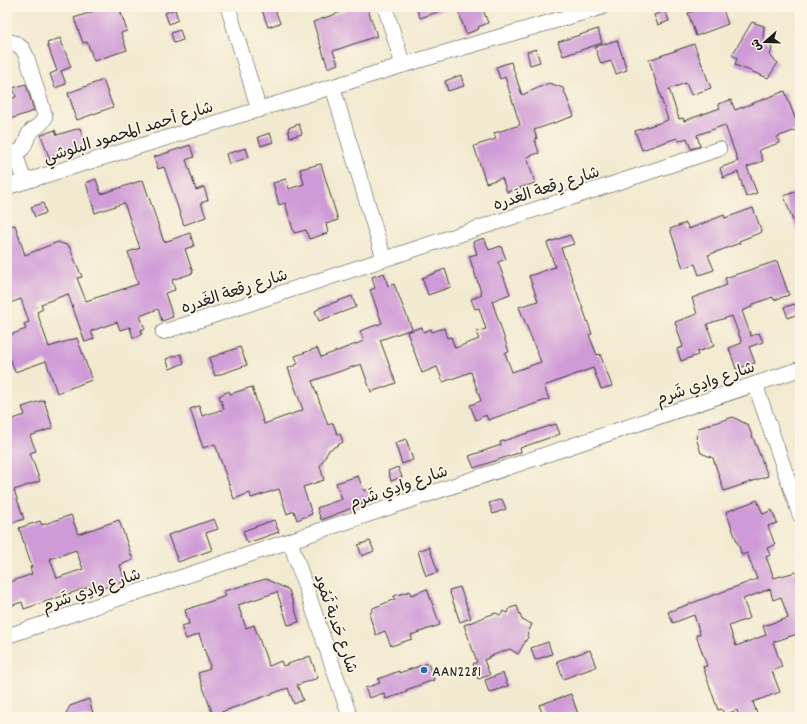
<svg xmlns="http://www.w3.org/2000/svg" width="807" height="724" viewBox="0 0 807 724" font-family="Dekko,'Playpen Sans Arabic',sans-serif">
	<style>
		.building { fill: #ce9ad7; fill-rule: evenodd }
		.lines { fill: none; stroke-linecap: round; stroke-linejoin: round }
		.minor-casing { stroke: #3c3b37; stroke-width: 16 }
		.minor { stroke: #fff; stroke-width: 15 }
		.poi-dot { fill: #1f6fb2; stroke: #fcf5e5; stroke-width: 1.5 }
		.labels { text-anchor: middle; stroke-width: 3.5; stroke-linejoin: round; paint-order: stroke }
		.street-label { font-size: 16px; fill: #1c1c1c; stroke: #fcf5e5 }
		.poi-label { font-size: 16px; fill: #1c1c1c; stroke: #fcf5e5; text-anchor: start }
	</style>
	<rect width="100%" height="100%" fill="#fcf5e5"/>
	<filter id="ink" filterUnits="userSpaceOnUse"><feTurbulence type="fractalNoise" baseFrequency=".025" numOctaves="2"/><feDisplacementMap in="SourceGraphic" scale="8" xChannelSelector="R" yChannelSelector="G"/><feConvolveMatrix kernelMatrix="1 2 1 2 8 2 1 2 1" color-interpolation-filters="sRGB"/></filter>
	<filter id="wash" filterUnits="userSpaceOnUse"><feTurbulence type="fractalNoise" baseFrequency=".012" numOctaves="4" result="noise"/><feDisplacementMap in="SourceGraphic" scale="16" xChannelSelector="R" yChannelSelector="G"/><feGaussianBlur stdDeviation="0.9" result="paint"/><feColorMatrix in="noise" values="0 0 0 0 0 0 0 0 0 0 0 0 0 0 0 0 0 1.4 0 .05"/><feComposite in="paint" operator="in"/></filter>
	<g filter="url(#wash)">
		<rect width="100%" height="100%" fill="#f2ead0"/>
		<g id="blocks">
			<g class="building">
				<path d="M106,7H119L127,31L121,33L127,50L94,61L87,42L83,43L74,18Z"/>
				<path d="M261,7H274L280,23L268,27Z"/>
				<path d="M355,7H367L377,36L333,51L338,64L328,68L313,22Z"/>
				<path d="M416,7H446V9L420,18Z"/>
				<path d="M457,7H482L488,23L478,27L479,29L466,34Z"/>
				<path d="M703,7H722L728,24L696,36L688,13Z"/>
				<path d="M175,9L178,20L169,24L165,13Z"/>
				<path d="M665,11L669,21L658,25L654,15Z"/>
				<path d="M752,22L764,26L763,39L770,43L772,49L770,56L778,63L768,78L735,65L737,58L732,55Z"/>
				<path d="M598,29L602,43L563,56L558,42Z"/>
				<path d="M180,30L183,40L174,43L171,33Z"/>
				<path d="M60,38L71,67L61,71L66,84L55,88L50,74L57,71L47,43Z"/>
				<path d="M617,40L627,70L616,74L611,61L601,64L595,47Z"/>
				<path d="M694,44L711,88L691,95L686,83L669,89L679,119L683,118L684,121L720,108L718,104L731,100L735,110L785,91L799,129L777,137L779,143L759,150L763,161L747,167L757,193L746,197L738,172L723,178L720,168L738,161L725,125L697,135L700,146L691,149L687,138L678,141L677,138L642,150L635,131L668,120L649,60Z"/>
				<path d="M536,49L540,62L530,65L527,52Z"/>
				<path d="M511,62L522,95L549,83L563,88L574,116L534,130L537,139L535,140L539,153L527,157L535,183L507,192L502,178L486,183L474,146L496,139L494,133L520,125L505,77L500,79L496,67Z"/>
				<path d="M461,75L464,86L448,91L445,81Z"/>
				<path d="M103,80L113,107L77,120L68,93Z"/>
				<path d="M26,84L34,111L7,120V100L16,97L13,88Z"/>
				<path d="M299,124L302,134L290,137L288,128Z"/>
				<path d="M80,128L86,147L50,160L41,135L55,130L57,135Z"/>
				<path d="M270,133L273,142L261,146L258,137Z"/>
				<path d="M190,145L194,157L186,160L196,190L204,187L208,200L201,203L206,217L184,225L164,167L158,169L154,157Z"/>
				<path d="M246,148L249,157L229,164L226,154Z"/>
				<path d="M321,164L338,220L326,224L328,233L309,239L306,230L294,233L285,203L279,205L273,183L286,179L289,189L304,184L300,169Z"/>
				<path d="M96,179L101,194L143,180L164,242L190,233L194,246L185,249L193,273L172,280L175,290L165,293L173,317L162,321L158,309L140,316L145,329L141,330L142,334L133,338L130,327L120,330L117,322L91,331L94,339L85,342L68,294L41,304L43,309L37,312L49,347L77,338L92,380L57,393L46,361L15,372L7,350V336L26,329L24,324L29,322L21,299L7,304V227L15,225L25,255L58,242L69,246L82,277L77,278L86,301L138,284L128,252L140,248L124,203L95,213L86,183Z"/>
				<path d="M800,190V237H799L784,196Z"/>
				<path d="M43,203L46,213L35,217L31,207Z"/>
				<path d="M753,208L762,232L739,241L740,243L708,255L714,270L699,275L695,264L683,268L670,229L686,223L689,229L724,215L725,218Z"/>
				<path d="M570,235L574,244L561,248L592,334L589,335L597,355L600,354L612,386L601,389L593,368L544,386L549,399L488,420L486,415L476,420L470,405L481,401L471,372L443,382L437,367L422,373L407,332L422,327L423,332L431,329L432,332L444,328L447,338L451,337L455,348L479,339L476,332L486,329L479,308L475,309L471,299L482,295L469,256L477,254L473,242L484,238L489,250L501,246L506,259L498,262L510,294L492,301L509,352L505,353L512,372L541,362L519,307L538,301L529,276L555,267L547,243Z"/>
				<path d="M777,261L789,295L774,300L773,297L751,305L752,307L742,311L751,336L759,333L763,342L749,347L755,363L736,369L729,348L742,343L732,316L707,324L714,346L697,352L698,355L681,361L677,349L683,347L675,322L697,314L692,298L727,285L725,278Z"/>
				<path d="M445,269L451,287L428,295L422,278Z"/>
				<path d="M384,273L388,286L394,284L412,329L380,340L396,383L371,392L361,364L312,381L328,425L333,423L337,434H340L343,442L329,450L320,466L324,480L303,487L312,514L297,520L294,511L287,514L279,489L251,498L250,493L234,499L215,444L203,448L190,409L199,406L202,416L224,409L219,396L229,391L230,394L252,387L264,424L303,410L288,368L298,364L295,356L317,348L321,357L364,341L360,331L382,323L370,290L375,288L372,277Z"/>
				<path d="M352,296L356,307L319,321L315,311L319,309V308Z"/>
				<path d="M795,304L798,314L788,318L784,307Z"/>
				<path d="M240,347L247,365L215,376L209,358Z"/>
				<path d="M181,354L184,363L170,369L166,359Z"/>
				<path d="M44,400L53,428L30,436L36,451L30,453L40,481L14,490L24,519L7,525V421L25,415L22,407Z"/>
				<path d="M733,417L748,425L768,476L724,491L713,458L701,453L696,438L699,428Z"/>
				<path d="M556,424L560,434L520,448L521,452L474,468L469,456L501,445L500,442Z"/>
				<path d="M406,439L413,460L402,464L395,443Z"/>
				<path d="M398,467L402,477L391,481L388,471Z"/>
				<path d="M358,476L364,491L371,488L375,499L321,520L317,508L342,499L336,483Z"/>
				<path d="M502,499L506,509L493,514L489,503Z"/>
				<path d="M757,500L763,514L772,510L777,523L768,526L775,545L767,548L770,555L766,557L774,578L796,572L800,584V599L797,601L800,611V633L773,642L782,667L772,671L780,692L753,702L758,717H739L737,710L724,715L722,709L718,710L703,667L707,666L696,635L700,634L694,615L673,623L668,612L757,579L747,553L742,555L726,512ZM770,589L773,600L781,597L788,618L763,626L766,635L736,646L729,626L750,618L743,599Z"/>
				<path d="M71,515L78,534L119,520L133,560L120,565L125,581L94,591L92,586L24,609L22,602L7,607V583L32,574L30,567H32L19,528L40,521L42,525ZM76,550L83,569L57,578L50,559Z"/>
				<path d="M214,519L218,529L206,533L212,550L178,562L168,535Z"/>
				<path d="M274,520L279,532L247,543L243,531Z"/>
				<path d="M370,541L374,551L362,556L358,545Z"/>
				<path d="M429,547L438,572L426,576L418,551Z"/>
				<path d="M266,579L289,590L299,622L288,625L277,592L238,605L246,628L254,625L269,666L281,661L283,666L310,656L318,678L297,685L303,700L294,704L288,688L213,715L198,673L210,669L209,667L210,666L199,634L186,639L181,626L189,624L185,610L226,596L224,591Z"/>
				<path d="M460,587L471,618L460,622L449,590Z"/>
				<path d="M427,589L440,625L411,635L412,639L391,646L385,631L376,635L370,617V614L373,608L395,599L394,596L410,591L411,595Z"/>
				<path d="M517,606L522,620L532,624L527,635L528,637L518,654L510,649L488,657L489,658L484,660L490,675L478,679L473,664L477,662L464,625L495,613L501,615L503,611L508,613L510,608Z"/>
				<path d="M548,642L552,654L535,660L531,648Z"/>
				<path d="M590,650L596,667L563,679L557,661Z"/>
				<path d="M428,663L434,680L406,690L407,692L386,699L384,693L369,698L365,688L380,683L378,679L399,671V673Z"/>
				<path d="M503,673L508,686L489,693L485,680Z"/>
				<path d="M571,694L579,717H544L539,705Z"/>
				<path d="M89,699L94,717H64L70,706Z"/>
			</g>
		</g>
	</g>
	<g filter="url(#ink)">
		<use href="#blocks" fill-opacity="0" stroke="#3c3b37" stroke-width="1"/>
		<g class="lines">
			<defs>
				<g id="minor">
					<path d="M228,7L259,110"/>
					<path d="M385,7L403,65"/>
					<path d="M7,41L15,43L23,49L27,58L45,116C43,125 36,126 30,132C26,138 26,145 22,149C18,153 12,154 7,156"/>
					<path d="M333,88L384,259"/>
					<path d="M15,153L24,181"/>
					<path d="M7,187L403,65L602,7"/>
					<path d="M163,332L719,149"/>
					<path d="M755,384L800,515"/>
					<path d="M290,541L350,717"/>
					<path d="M7,636L800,369"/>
				</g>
			</defs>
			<use href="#minor" class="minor-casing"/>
			<use href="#minor" class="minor"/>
		</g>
	</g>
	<circle class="poi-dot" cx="424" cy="670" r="4"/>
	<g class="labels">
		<g class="street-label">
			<text transform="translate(128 131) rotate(-17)" y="6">شارع أحمد المحمود البلوشي</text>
			<text transform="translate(546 187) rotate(-18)" y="6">شارع رِقعة الغَدره</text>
			<text transform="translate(234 290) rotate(-18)" y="6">شارع رِقعة الغَدره</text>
			<text transform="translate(705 382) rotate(-19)" y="6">شارع وادِي شَرم</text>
			<text transform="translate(398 486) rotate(-19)" y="6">شارع وادِي شَرم</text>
			<text transform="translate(91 589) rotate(-19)" y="6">شارع وادِي شَرم</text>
			<text transform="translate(337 623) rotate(71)" y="6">شارع حَدبة ثَمُود</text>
		</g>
		<g class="poi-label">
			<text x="432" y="676">AAN2281</text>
		</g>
	</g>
	<rect width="807" height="724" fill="none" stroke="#fcf5e5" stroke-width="24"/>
	<g transform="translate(765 42) rotate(250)" stroke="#fcf5e5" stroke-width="3" paint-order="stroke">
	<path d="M0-3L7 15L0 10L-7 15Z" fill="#1c1c1c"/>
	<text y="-6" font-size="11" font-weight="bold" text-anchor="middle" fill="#1c1c1c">ش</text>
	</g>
</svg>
